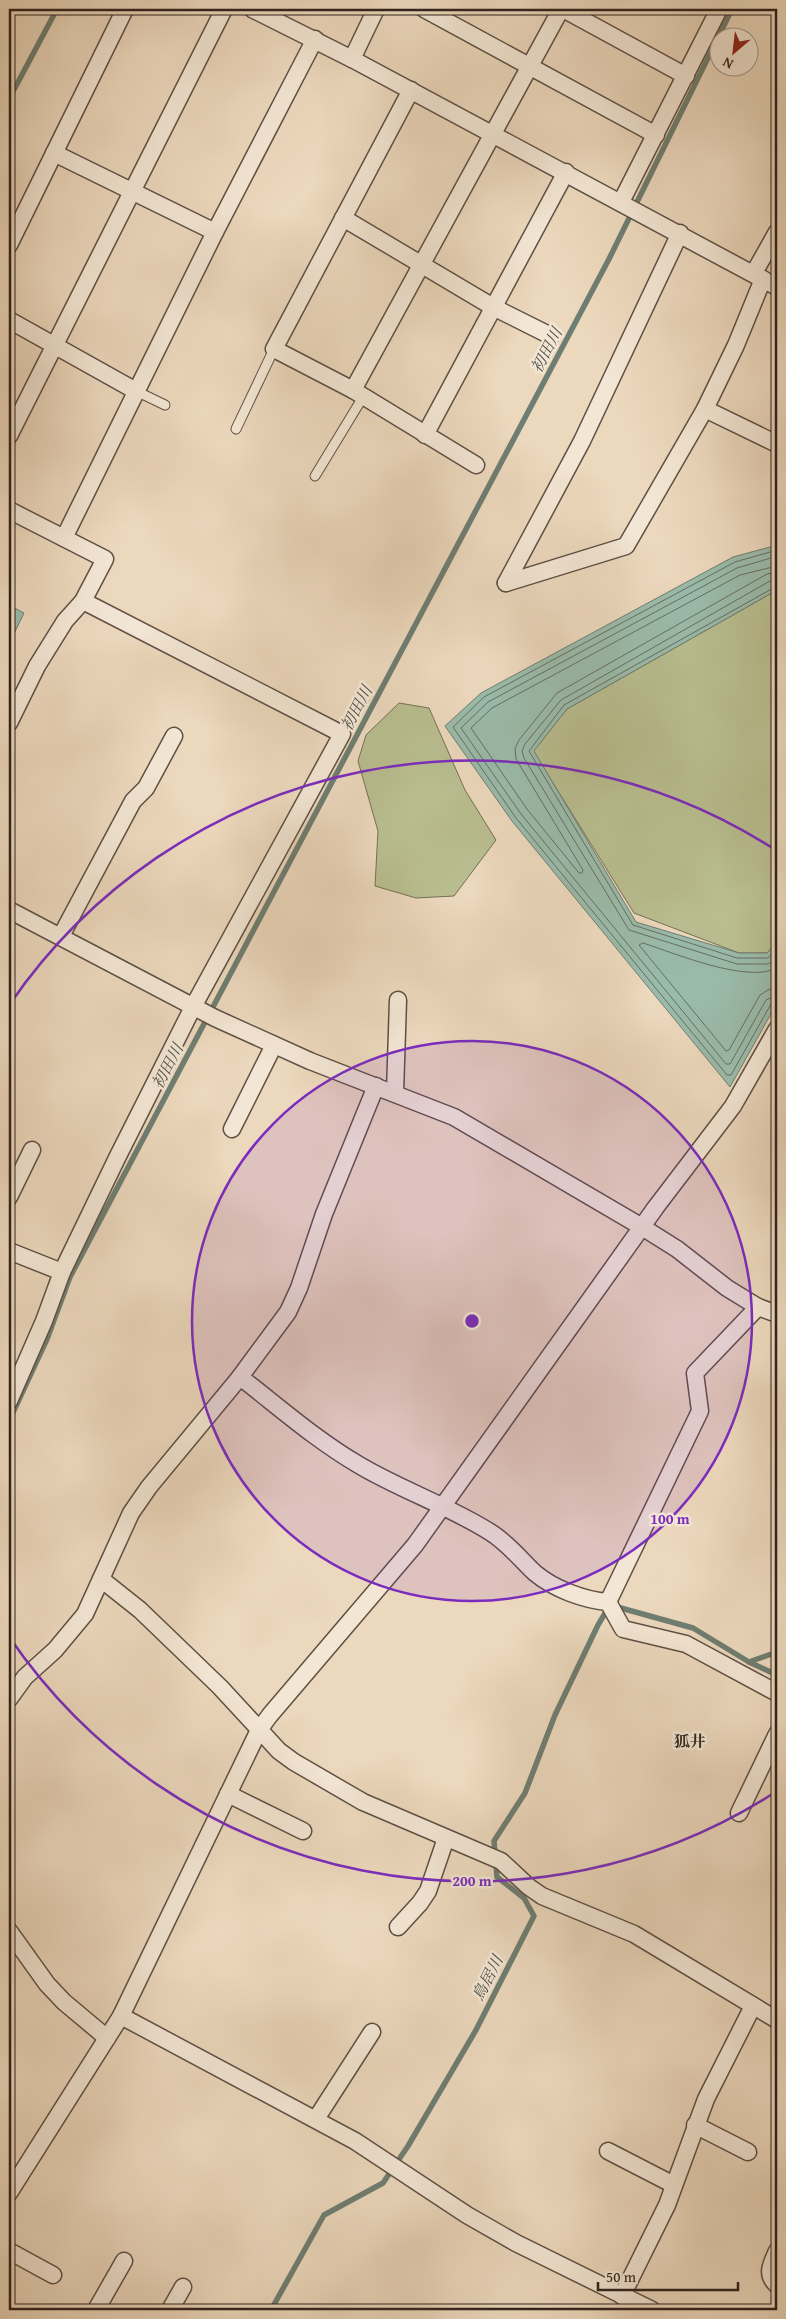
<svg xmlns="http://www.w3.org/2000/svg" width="786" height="2319" viewBox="0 0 786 2319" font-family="'Gentium Book Plus','Noto Serif JP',serif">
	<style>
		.green { fill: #b9be90; stroke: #747056 }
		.water { fill: #9abbaa; stroke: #6f7e72 }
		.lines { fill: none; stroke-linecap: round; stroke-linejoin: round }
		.shore { stroke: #646e64; stroke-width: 1 }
		.stream { stroke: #6f7e72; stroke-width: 5.5 }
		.service-casing { stroke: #5e5045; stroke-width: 11 }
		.minor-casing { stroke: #5e5045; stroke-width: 19 }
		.service { stroke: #f3e6d4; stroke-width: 9 }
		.minor { stroke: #f3e6d4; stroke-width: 16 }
		.ring { fill: none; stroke: #7b2cbf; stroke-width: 2.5 }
		.labels { text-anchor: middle; stroke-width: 5; stroke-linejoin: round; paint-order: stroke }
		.water-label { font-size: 16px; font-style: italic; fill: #4f5047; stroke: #f3e6d4 }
		.neighbourhood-label { font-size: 16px; font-weight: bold; fill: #2f221d; stroke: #f3e6d4 }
		.centre { fill: #7b2cbf; stroke: #f3e6d4; stroke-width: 2.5 }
		.ring-label { font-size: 15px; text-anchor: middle; font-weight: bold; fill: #7b2cbf; stroke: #f3e6d4; stroke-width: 5; stroke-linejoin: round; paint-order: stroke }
	</style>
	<rect width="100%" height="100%" fill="#ecd8bd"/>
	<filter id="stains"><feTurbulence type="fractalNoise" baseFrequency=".004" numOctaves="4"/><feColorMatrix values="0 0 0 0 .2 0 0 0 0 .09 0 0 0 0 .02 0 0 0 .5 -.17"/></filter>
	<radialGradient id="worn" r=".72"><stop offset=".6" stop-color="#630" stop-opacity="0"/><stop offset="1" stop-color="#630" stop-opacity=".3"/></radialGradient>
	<g class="green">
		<path d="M777,590V942L767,953H739L634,913L533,751L567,709Z"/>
		<path d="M399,703L429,708L465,790L496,840L454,896L416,898L375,886L378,831L358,761L366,735Z"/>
	</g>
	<g class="water">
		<path d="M770,547L777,548V590L567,709L534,751L636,922L739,953H767L777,942V1003L730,1087L512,821L445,726L481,693L733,557Z"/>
		<path d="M9,605L24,613L9,644Z"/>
	</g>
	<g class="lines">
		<g class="shore">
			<path d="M777,553L770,552L735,562L484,697L453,727L516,818L727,1075H731L771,1004L777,1002"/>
			<path d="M777,559L771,558L737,568L488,702L461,728L521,814L726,1064H730L766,1000L777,995"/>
			<path d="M777,566L740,575L492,708L471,728L527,809L579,873H582L583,870L516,759L515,749L519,740L557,693L767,574L777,572"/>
			<path d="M777,580L770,581L561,700L525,744L522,751L524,758L629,930L737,964H768L777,958"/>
			<path d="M777,586L564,705L529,751L633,925L737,958H768L777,949"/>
			<path d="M777,968C748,984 674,953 643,943L639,945L726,1051L729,1050L760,995L768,990L777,988"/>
		</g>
		<g class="stream">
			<path d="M9,99L57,9"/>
			<path d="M9,1421L47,1339L70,1277L609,259L732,9"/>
			<path d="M749,1662L777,1675"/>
			<path d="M271,2310L324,2215L383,2183L408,2146L476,2030L534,1916L524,1898L497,1877L494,1841L525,1793L555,1715L598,1625L610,1605L693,1628L749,1662L777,1652"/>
		</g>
		<defs>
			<g id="service">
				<path d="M136,391L165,405"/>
				<path d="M236,429L274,349"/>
				<path d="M315,476L363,397"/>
			</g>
			<g id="minor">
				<path d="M252,9L352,59L777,287"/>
				<path d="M424,9L656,135"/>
				<path d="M563,9L686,76"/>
				<path d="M352,59L376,9"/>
				<path d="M54,153L215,232"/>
				<path d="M621,202L719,9"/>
				<path d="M343,218L493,307L551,336"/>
				<path d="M9,245L125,9"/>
				<path d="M754,273L777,232"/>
				<path d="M9,320L136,391"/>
				<path d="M353,390L274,349L411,90"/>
				<path d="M705,409L736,345L763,279"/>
				<path d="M425,435L566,172"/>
				<path d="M9,436L224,9"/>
				<path d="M476,465L353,390L561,9"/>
				<path d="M9,510L105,559L83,601L65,621L37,666L9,723"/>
				<path d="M64,538L215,232L315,39"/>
				<path d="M506,583L582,441L680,233"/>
				<path d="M506,583L626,546L705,409L777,444"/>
				<path d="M9,910L215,1018L310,1061L454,1117L642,1227L677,1249L727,1288L758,1307L777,1314"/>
				<path d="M61,936L133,801L146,788L174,736"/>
				<path d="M395,1093L398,1000"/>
				<path d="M232,1129L274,1045"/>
				<path d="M9,1197L32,1150"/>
				<path d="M9,1251L62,1272"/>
				<path d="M240,1377C279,1407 316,1440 359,1465C401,1490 449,1506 490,1532C508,1543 520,1559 535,1573C554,1589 584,1600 608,1602L700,1411L695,1373L758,1307"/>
				<path d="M9,1401L44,1321L62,1272L117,1158L193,1007L342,734L83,601"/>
				<path d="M101,1579L140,1610L220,1687L279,1751L294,1762L363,1802L501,1861L529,1887L542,1896L634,1934L777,2020"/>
				<path d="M608,1602L623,1629L686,1644L777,1693"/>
				<path d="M9,1699L25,1677L55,1650L85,1614L131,1513L149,1487L240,1377L288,1312L299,1288L324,1214L376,1086"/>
				<path d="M228,1794L303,1831"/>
				<path d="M739,1813L777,1734"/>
				<path d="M398,1927L420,1903L428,1891L446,1838"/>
				<path d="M9,1931L47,1984L64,2002L107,2038"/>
				<path d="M121,2016L355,2141L467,2215L516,2243L652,2310"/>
				<path d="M316,2119L372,2032"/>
				<path d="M695,2125L748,2152"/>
				<path d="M608,2151L674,2185"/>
				<path d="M9,2193L121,2016L259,1730L270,1715L415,1545L656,1207L733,1106L777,1029"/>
				<path d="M9,2251L53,2275"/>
				<path d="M777,2251C771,2265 765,2274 777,2285"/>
				<path d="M622,2296L667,2205L706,2099L753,2006"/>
				<path d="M96,2310L124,2261"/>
				<path d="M170,2310L183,2287"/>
			</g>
		</defs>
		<use href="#service" class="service-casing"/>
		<use href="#minor" class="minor-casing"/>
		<use href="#service" class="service"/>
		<use href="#minor" class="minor"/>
	</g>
	<circle cx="472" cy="1321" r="280" fill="#7b2cbf" fill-opacity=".12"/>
	<g class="ring">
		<circle cx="472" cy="1321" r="280"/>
		<path d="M777 1791A560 560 0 0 1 10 1638M10 1004A560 560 0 0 1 777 851"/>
	</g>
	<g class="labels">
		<g class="water-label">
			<text transform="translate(546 350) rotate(-62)" y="6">初田川</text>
			<text transform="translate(356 708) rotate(-62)" y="6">初田川</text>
			<text transform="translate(167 1066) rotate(-62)" y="6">初田川</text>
			<text transform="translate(487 1978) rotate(-63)" y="6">鳥居川</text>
		</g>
		<g class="neighbourhood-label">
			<text x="690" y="1747">狐井</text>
		</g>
	</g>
	<circle cx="472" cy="1321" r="8" class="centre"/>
	<g class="ring-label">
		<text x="670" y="1524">100 m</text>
		<text x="472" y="1886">200 m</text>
	</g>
	<rect width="786" height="2319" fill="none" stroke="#ecd8bd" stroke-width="30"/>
	<rect x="10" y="10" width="766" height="2299" fill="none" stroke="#2f221d" stroke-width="2.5"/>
	<rect x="15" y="15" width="756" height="2289" fill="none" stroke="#2f221d"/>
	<g transform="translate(734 52) rotate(208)"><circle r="24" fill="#f3e6d4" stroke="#a5988b"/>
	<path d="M0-4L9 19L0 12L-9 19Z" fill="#8f2418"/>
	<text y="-8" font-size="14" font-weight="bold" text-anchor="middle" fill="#2f221d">N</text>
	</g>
	<path d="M598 2282v8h140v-8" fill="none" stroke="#2f221d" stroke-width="2.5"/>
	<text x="606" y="2282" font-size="15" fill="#2f221d" stroke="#f3e6d4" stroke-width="4" paint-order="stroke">50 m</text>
	<rect width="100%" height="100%" filter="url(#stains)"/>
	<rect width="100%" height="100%" fill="url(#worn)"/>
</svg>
